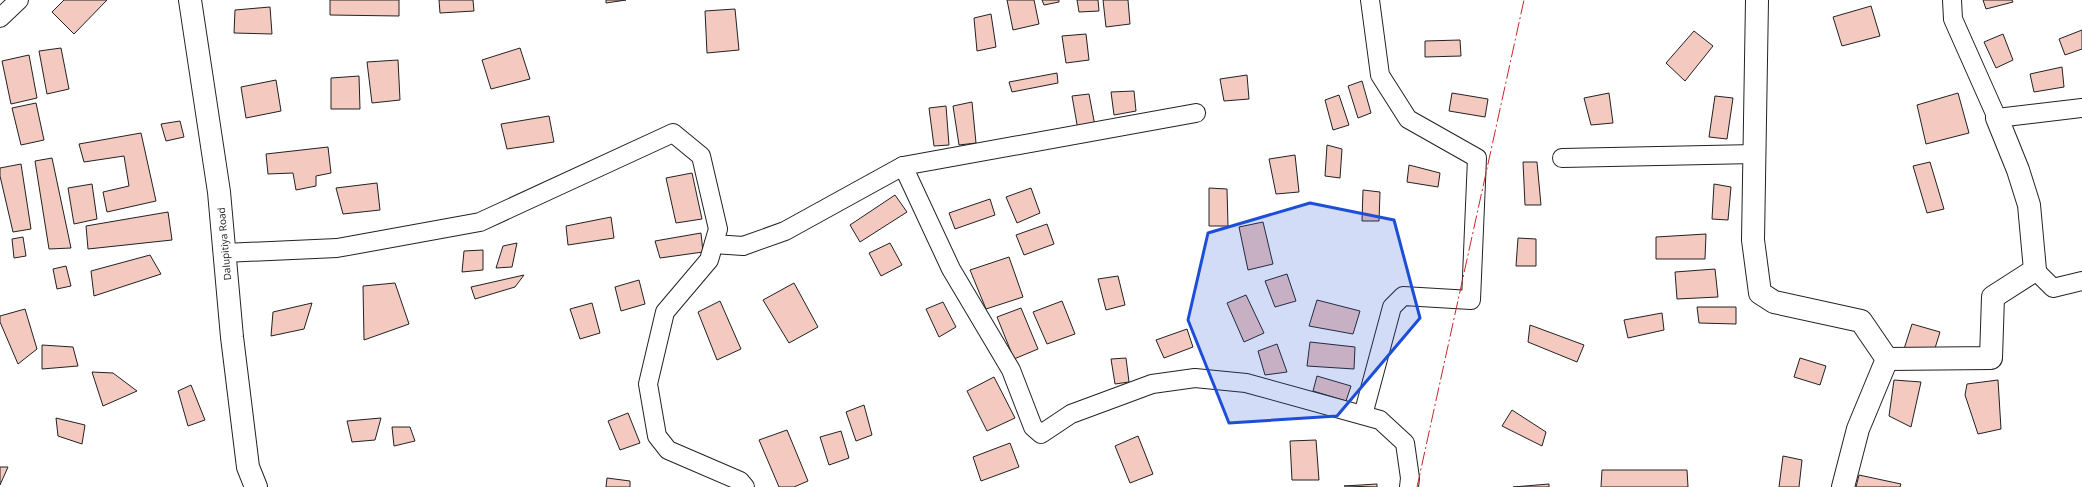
<svg xmlns="http://www.w3.org/2000/svg" width="2082" height="487" viewBox="0 0 2082 487" font-family="'Open Sans',sans-serif">
	<style>
		.building { fill: #f3c9c0; stroke: #222 }
		.lines { fill: none; stroke-linecap: round; stroke-linejoin: round }
		.street-casing { stroke: #222; stroke-width: 20 }
		.secondary-casing { stroke: #222; stroke-width: 24 }
		.street { stroke: #fff; stroke-width: 18 }
		.secondary { stroke: #fff; stroke-width: 22 }
		.power { stroke: #c62828; stroke-width: 1; stroke-dasharray: 14 3 2 3; stroke-linecap: butt }
		.marked { fill: #1d4ed8; fill-opacity: 0.2; stroke: #1d4ed8; stroke-width: 3; stroke-linejoin: round }
		.labels { text-anchor: middle; stroke-width: 3; stroke-linejoin: round; paint-order: stroke }
		.street-label { font-size: 10px; fill: #222; stroke: #fff }
	</style>
	<rect width="100%" height="100%" fill="#fff"/>
	<g class="building">
		<path d="M64,0H107L74,34L52,12Z"/>
		<path d="M330,0H399V16L330,15Z"/>
		<path d="M439,0H473L474,11L440,13Z"/>
		<path d="M606,0H626L606,3Z"/>
		<path d="M1007,0H1034L1039,24L1013,30Z"/>
		<path d="M1042,0H1059V2L1044,5Z"/>
		<path d="M1077,0H1098L1099,11L1079,12Z"/>
		<path d="M1103,0H1128L1130,24L1106,27Z"/>
		<path d="M1983,0H2012L2013,2L1986,9Z"/>
		<path d="M1871,6L1880,36L1842,46L1833,17Z"/>
		<path d="M270,7L272,34L234,33L235,10Z"/>
		<path d="M735,9L739,50L707,53L705,11Z"/>
		<path d="M991,14L996,47L977,51L974,18Z"/>
		<path d="M2082,30V49L2065,55L2059,39Z"/>
		<path d="M1694,31L1713,46L1685,81L1666,63Z"/>
		<path d="M1086,34L1089,60L1066,63L1062,36Z"/>
		<path d="M2003,34L2013,60L1996,68L1984,42Z"/>
		<path d="M1460,40L1461,56L1425,57V41Z"/>
		<path d="M61,48L69,89L47,94L39,51Z"/>
		<path d="M520,48L530,79L491,89L482,60Z"/>
		<path d="M29,55L37,98L11,104L2,61Z"/>
		<path d="M398,60L400,100L372,103L367,62Z"/>
		<path d="M2062,67L2064,87L2034,92L2030,74Z"/>
		<path d="M1057,73L1058,83L1012,92L1009,82Z"/>
		<path d="M1247,75L1249,99L1224,101L1220,79Z"/>
		<path d="M359,76L360,109H331V78Z"/>
		<path d="M276,80L281,111L246,118L241,87Z"/>
		<path d="M1362,81L1371,113L1358,118L1348,86Z"/>
		<path d="M1134,91L1136,111L1114,115L1111,92Z"/>
		<path d="M1452,93L1488,99L1485,117L1449,111Z"/>
		<path d="M1609,93L1613,123L1591,125L1584,98Z"/>
		<path d="M1958,93L1969,133L1926,144L1917,105Z"/>
		<path d="M1089,94L1095,126L1078,130L1072,96Z"/>
		<path d="M1339,95L1349,125L1333,130L1325,100Z"/>
		<path d="M1715,96L1733,98L1727,139L1709,137Z"/>
		<path d="M972,102L976,143L959,145L953,106Z"/>
		<path d="M36,103L44,140L21,145L12,108Z"/>
		<path d="M946,106L949,145L934,146L929,108Z"/>
		<path d="M549,116L554,142L507,149L501,124Z"/>
		<path d="M180,121L184,137L166,141L161,124Z"/>
		<path d="M141,133L156,201L107,212L103,192L129,186L124,156L84,162L79,144Z"/>
		<path d="M1327,145L1342,149L1340,178L1325,176Z"/>
		<path d="M328,147L331,173L316,176V186L296,190L293,173L268,174L266,154Z"/>
		<path d="M1295,155L1299,192L1276,194L1269,159Z"/>
		<path d="M52,158L71,248L49,249L35,161Z"/>
		<path d="M1523,162H1537L1541,205H1525Z"/>
		<path d="M1930,162L1944,209L1927,213L1913,166Z"/>
		<path d="M21,164L31,229L13,232L0,176V168Z"/>
		<path d="M1409,165L1440,173L1438,187L1407,182Z"/>
		<path d="M692,173L702,219L676,223L666,178Z"/>
		<path d="M377,183L380,210L343,214L336,188Z"/>
		<path d="M92,184L97,219L74,224L68,188Z"/>
		<path d="M1714,184L1731,187L1728,220L1712,219Z"/>
		<path d="M1031,188L1040,213L1017,223L1006,197Z"/>
		<path d="M1209,188L1227,189L1228,226H1209Z"/>
		<path d="M1363,190L1380,192L1379,221H1362Z"/>
		<path d="M895,195L907,212L860,242L850,225Z"/>
		<path d="M990,199L995,215L955,229L949,213Z"/>
		<path d="M168,212L172,240L88,249L86,226Z"/>
		<path d="M611,217L614,238L568,245L566,226Z"/>
		<path d="M1263,222L1273,264L1248,270L1239,227Z"/>
		<path d="M1047,224L1054,244L1024,255L1016,235Z"/>
		<path d="M701,233L703,252L660,258L655,241Z"/>
		<path d="M1706,234L1705,259H1656V237Z"/>
		<path d="M23,237L26,256L14,258L12,239Z"/>
		<path d="M1518,238L1536,239V266H1516Z"/>
		<path d="M517,243L512,267L496,268L503,246Z"/>
		<path d="M890,243L902,265L881,276L869,253Z"/>
		<path d="M483,250V270L462,272L464,251Z"/>
		<path d="M150,255L161,274L94,296L91,271Z"/>
		<path d="M1009,257L1023,297L986,309L970,270Z"/>
		<path d="M66,266L71,286L57,289L53,269Z"/>
		<path d="M1715,269L1718,297L1677,299L1675,272Z"/>
		<path d="M1287,274L1296,301L1275,307L1265,281Z"/>
		<path d="M524,275L515,287L475,299L471,287Z"/>
		<path d="M1118,276L1125,305L1106,310L1098,279Z"/>
		<path d="M639,280L645,304L621,311L615,287Z"/>
		<path d="M395,283L409,324L364,340L363,286Z"/>
		<path d="M794,283L818,327L789,343L763,300Z"/>
		<path d="M1246,295L1264,333L1244,342L1227,303Z"/>
		<path d="M1317,300L1360,311L1353,334L1309,326Z"/>
		<path d="M720,301L741,349L717,360L698,312Z"/>
		<path d="M1062,301L1075,334L1047,344L1033,312Z"/>
		<path d="M943,302L956,327L939,337L926,309Z"/>
		<path d="M312,303L304,329L271,336L273,312Z"/>
		<path d="M592,303L600,333L580,339L570,309Z"/>
		<path d="M1697,307H1736V324L1699,323Z"/>
		<path d="M1021,308L1038,349L1014,359L997,317Z"/>
		<path d="M25,309L37,349L18,364L0,322V316Z"/>
		<path d="M1662,313L1664,330L1628,338L1624,320Z"/>
		<path d="M1912,324L1940,332L1932,358L1904,349Z"/>
		<path d="M1530,325L1584,345L1577,362L1528,342Z"/>
		<path d="M1187,329L1193,347L1164,358L1156,340Z"/>
		<path d="M1310,342L1355,347L1354,369L1307,366Z"/>
		<path d="M1277,344L1287,372L1265,375L1258,351Z"/>
		<path d="M42,345L73,347L78,366L42,369Z"/>
		<path d="M1126,358L1129,382L1115,384L1111,359Z"/>
		<path d="M1800,358L1826,366L1820,385L1794,377Z"/>
		<path d="M92,372L113,373L137,391L103,406Z"/>
		<path d="M1317,376L1351,386L1346,401L1313,391Z"/>
		<path d="M994,377L1015,418L987,431L967,391Z"/>
		<path d="M1894,380L1921,382L1911,427L1889,416Z"/>
		<path d="M1998,380L2001,429L1978,434L1965,395L1967,384Z"/>
		<path d="M191,385L205,420L188,426L178,391Z"/>
		<path d="M864,405L872,435L856,441L846,412Z"/>
		<path d="M1512,410L1546,432L1542,446L1502,426Z"/>
		<path d="M628,413L640,443L620,450L608,421Z"/>
		<path d="M56,418L85,425L82,444L58,436Z"/>
		<path d="M381,418L375,440L352,442L347,421Z"/>
		<path d="M392,427H410L415,441L394,446Z"/>
		<path d="M787,430L808,481L794,487H779L759,440Z"/>
		<path d="M841,431L849,458L829,465L820,437Z"/>
		<path d="M1138,436L1153,474L1130,483L1115,446Z"/>
		<path d="M1316,440L1319,480H1292L1290,441Z"/>
		<path d="M1010,443L1019,467L981,481L973,457Z"/>
		<path d="M1783,456L1802,460L1799,487H1779Z"/>
		<path d="M0,467H8L0,485Z"/>
		<path d="M1602,470H1687L1688,487H1601Z"/>
		<path d="M1859,475L1901,484L1900,487H1856Z"/>
		<path d="M607,478L630,481V487H606Z"/>
		<path d="M1377,484V487L1344,486Z"/>
		<path d="M1549,484V487H1513Z"/>
	</g>
	<g class="lines">
		<defs>
			<g id="street">
				<path d="M1952,0L1953,19L1997,118L2082,108"/>
				<path d="M0,18L19,0"/>
				<path d="M1562,158L1755,154"/>
				<path d="M903,166L951,269L1011,370L1033,427L1041,434L1071,414L1152,384L1195,378L1246,383L1380,420L1405,443L1410,478L1409,487"/>
				<path d="M714,244L743,246L785,231L903,166L1196,113"/>
				<path d="M224,253L337,248L480,222L673,133L701,156L718,229L709,260L665,312L648,384L657,436L668,450L740,481L745,487"/>
				<path d="M2035,270L2053,288L2082,281"/>
				<path d="M1363,415L1392,307L1403,296L1471,300L1477,158L1408,119L1380,75L1370,0"/>
			</g>
			<g id="secondary">
				<path d="M190,0L219,192L232,337L248,467L256,487"/>
				<path d="M1757,0L1753,240L1760,293L1774,302L1861,321L1887,359L1858,429L1843,487"/>
				<path d="M1887,359L1991,358L1993,297L2035,270L2029,205L2018,170L1997,118"/>
			</g>
		</defs>
		<use href="#street" class="street-casing"/>
		<use href="#secondary" class="secondary-casing"/>
		<use href="#street" class="street"/>
		<use href="#secondary" class="secondary"/>
		<path class="power" d="M1417,487L1524,0"/>
	</g>
	<path class="marked" d="M1310,203L1394,220L1420,318L1337,416L1229,423L1188,320L1208,233Z"/>
	<g class="labels">
		<g class="street-label">
			<text transform="translate(224 244) rotate(-95)" y="4">Dalupitiya Road</text>
		</g>
	</g>
</svg>
